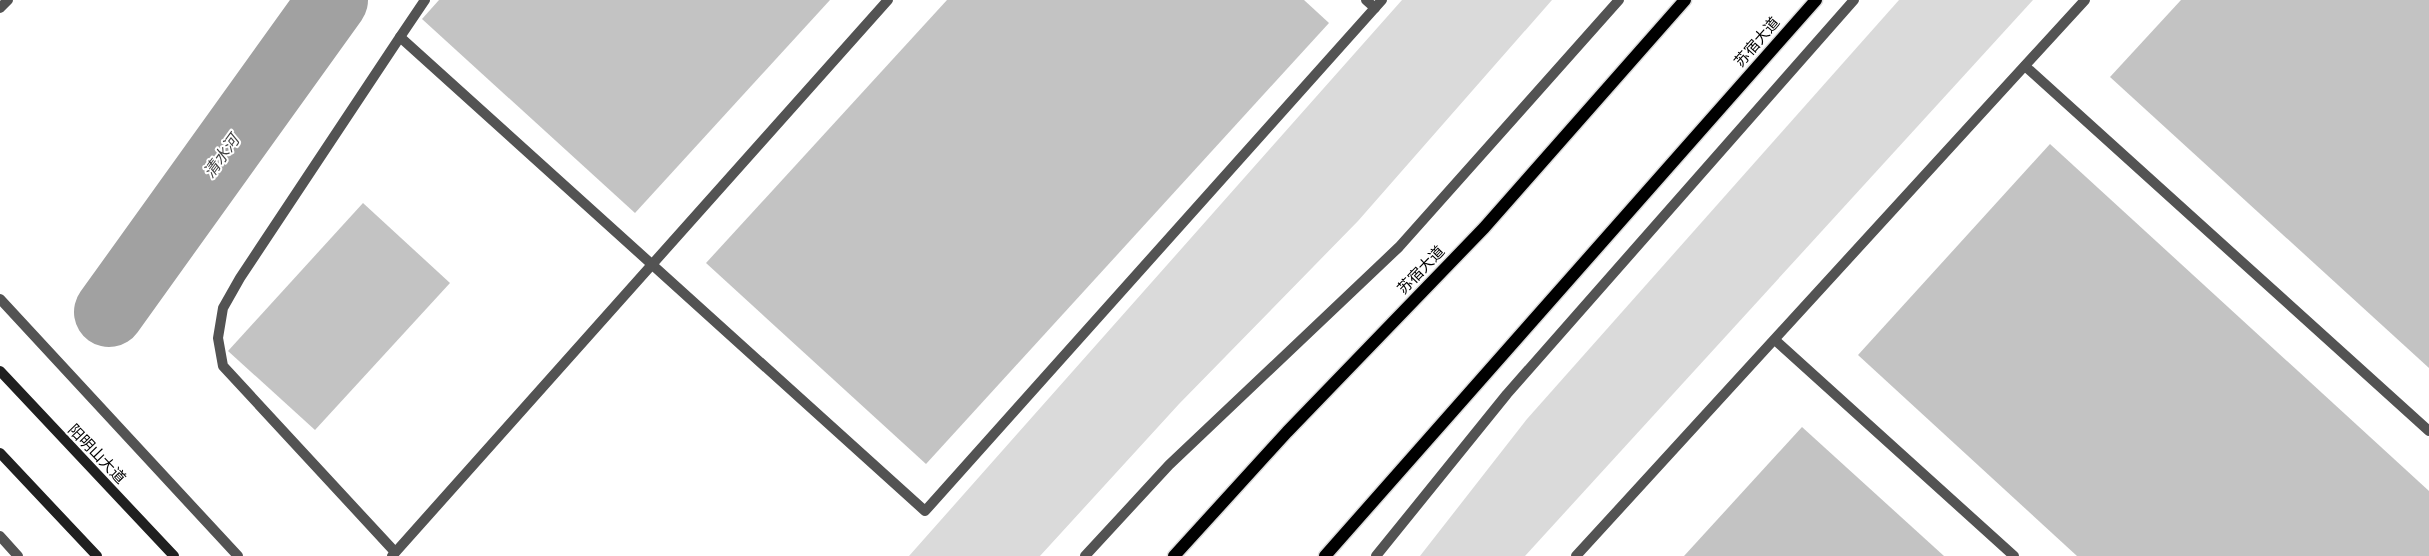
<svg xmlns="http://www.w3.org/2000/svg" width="2429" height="556" viewBox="0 0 2429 556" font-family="Inter,'Noto Sans SC',sans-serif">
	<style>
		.grass { fill: #dadada }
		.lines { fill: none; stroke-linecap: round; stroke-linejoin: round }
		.river { stroke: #a1a1a1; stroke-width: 70 }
		.building { fill: #c3c3c3 }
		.primary-casing { stroke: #dbdbdb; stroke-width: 15 }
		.lane { stroke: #535353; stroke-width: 10 }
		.secondary { stroke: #202020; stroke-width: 10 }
		.primary { stroke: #000; stroke-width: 12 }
		.labels { text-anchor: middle; stroke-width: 4; stroke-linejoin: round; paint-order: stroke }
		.street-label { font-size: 15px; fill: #000; stroke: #fff }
		.water-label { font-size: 16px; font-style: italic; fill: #424242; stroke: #fff }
	</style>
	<rect width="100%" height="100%" fill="#fff"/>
	<g class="grass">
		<path d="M1402,0H1552L1358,221L1179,404L1040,556H909Z"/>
		<path d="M1899,0H2033L1525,556H1420L1527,419Z"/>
	</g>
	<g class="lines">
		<path class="river" d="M109,312L333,0"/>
	</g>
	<g class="building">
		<path d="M439,0H830L635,213L422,19Z"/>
		<path d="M947,0H1304L1329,23L926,464L706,263Z"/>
		<path d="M2181,0H2429V368L2110,77Z"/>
		<path d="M2050,144L2429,491V556H2077L1858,355Z"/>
		<path d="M363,203L450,283L315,430L228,351Z"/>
		<path d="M1802,427L1944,556H1684Z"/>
	</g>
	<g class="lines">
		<defs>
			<g id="primary">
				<path d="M1174,556L1287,432L1484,228L1685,0"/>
				<path d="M1325,556L1816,0"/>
			</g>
		</defs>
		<use href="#primary" class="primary-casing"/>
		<g class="lane">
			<path d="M1366,0L1375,8"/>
			<path d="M0,8L8,0"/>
			<path d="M400,37L425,0"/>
			<path d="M2025,66L2429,431"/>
			<path d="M0,299L238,556"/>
			<path d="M1775,340L2014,556"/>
			<path d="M0,536L18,556"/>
			<path d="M395,552L223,366L218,338L223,308L240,278L400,37L925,511L1382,0"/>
			<path d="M392,556L888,0"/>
			<path d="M1085,556L1169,465L1399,247L1619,0"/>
			<path d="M1376,556L1507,394L1854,0"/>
			<path d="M1576,556L2085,0"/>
		</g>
		<g class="secondary">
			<path d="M0,371L174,556"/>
			<path d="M0,453L97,556"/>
		</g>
		<use href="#primary" class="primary"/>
	</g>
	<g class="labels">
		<g class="street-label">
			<text transform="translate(1757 42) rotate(-49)" y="5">苏宿大道</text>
			<text transform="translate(1421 270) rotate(-46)" y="5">苏宿大道</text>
			<text transform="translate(97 454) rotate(46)" y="5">阳明山大道</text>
		</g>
		<g class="water-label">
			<text transform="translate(221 156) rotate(-54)" y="6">清水河</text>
		</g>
	</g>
</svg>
